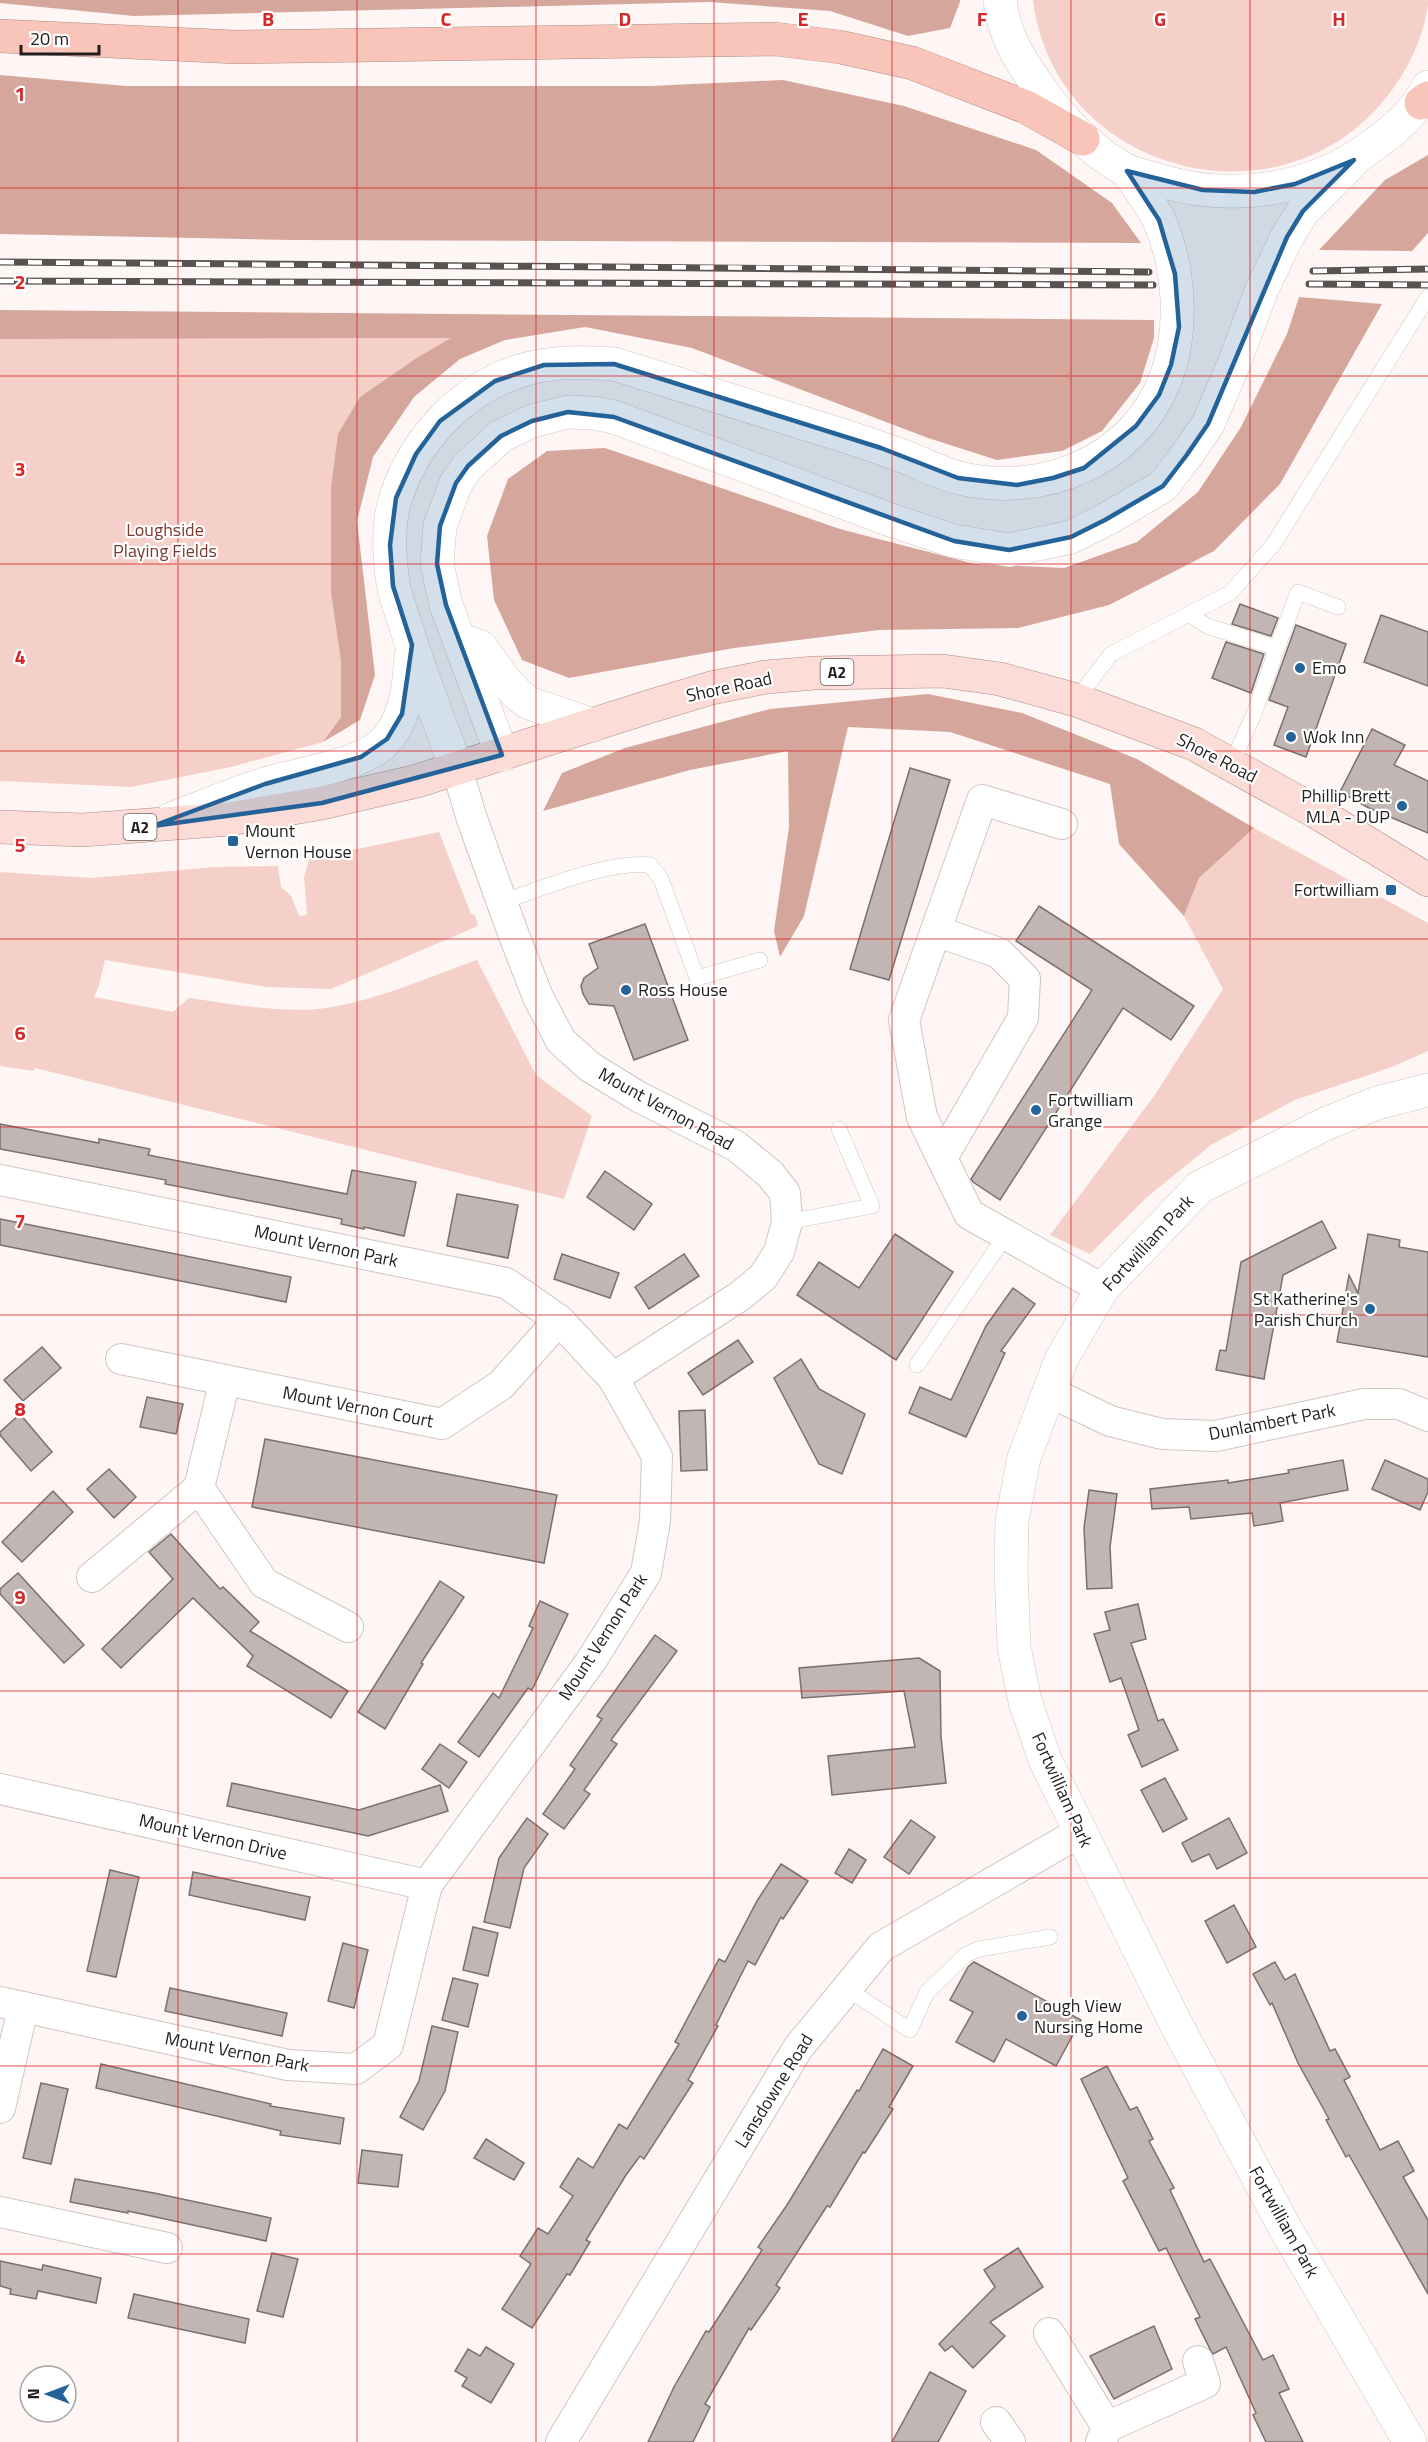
<svg xmlns="http://www.w3.org/2000/svg" width="1428" height="2442" viewBox="0 0 1428 2442" font-family="'Titillium Web',sans-serif">
	<style>
		.green { fill: #f5d0c8 }
		.forest { fill: #d5a69c }
		.building { fill: #c2b6b4; stroke: #7b706d; stroke-width: 1.5 }
		.lines { fill: none; stroke-linecap: round; stroke-linejoin: round }
		.service-casing { stroke: #d1c5c2; stroke-width: 16 }
		.minor-casing { stroke: #d1c5c2; stroke-width: 32 }
		.tertiary-casing { stroke: #d1c5c2; stroke-width: 34 }
		.primary-casing { stroke: #ae8b83; stroke-width: 34 }
		.motorway-casing { stroke: #ae8b83; stroke-width: 34 }
		.service { stroke: #fff; stroke-width: 15 }
		.minor { stroke: #fff; stroke-width: 30 }
		.tertiary { stroke: #fff; stroke-width: 33 }
		.primary { stroke: #fbdcd6; stroke-width: 33 }
		.motorway { stroke: #f9c5ba; stroke-width: 33 }
		.rail-casing { stroke: #585251; stroke-width: 7 }
		.rail { stroke: #fff; stroke-width: 4.5; stroke-dasharray: 14; stroke-linecap: butt }
		.marked { fill: #246399; fill-opacity: 0.2; stroke: #246399; stroke-width: 4.5; stroke-linejoin: round }
		.grid { fill: none; stroke: #d62828; stroke-width: 1.5; stroke-opacity: 0.55 }
		.poi-dot { fill: #246399; stroke: #fff; stroke-width: 2 }
		.labels { text-anchor: middle; stroke-width: 4.5; stroke-linejoin: round; paint-order: stroke }
		.shield { fill: #fff; stroke: #656261; stroke-width: 1.5 }
		.shield-label { font-size: 16px; font-weight: bold; fill: #231e1d }
		.park-label { font-size: 18px; fill: #793c30; stroke: #fff }
		.poi-label { font-size: 18px; fill: #231e1d; stroke: #fff; text-anchor: start }
		.street-label { font-size: 18px; fill: #231e1d; stroke: #fff }
		.grid-label { font-size: 20px; text-anchor: middle; font-weight: bold; fill: #d62828; stroke: #fff; stroke-width: 4.5; stroke-linejoin: round; paint-order: stroke }
	</style>
	<rect width="100%" height="100%" fill="#fef6f4"/>
	<g class="green">
		<path d="M1033,0H1428V5C1423,40 1407,72 1385,99C1277,232 1054,172 1033,0Z"/>
		<path d="M453,338L415,359L360,397L331,488V593L341,662V717L323,742L231,767L131,787L0,781V339Z"/>
		<path d="M1254,828L1428,923V1051L1392,1067L1295,1100L1211,1145L1146,1198L1090,1254L1050,1235L1154,1096L1223,989L1184,916L1199,878Z"/>
		<path d="M439,832L471,914L475,915L478,926L331,989L267,987L105,960L99,985L94,997L173,1012L189,998C232,1004 283,1014 327,1008C378,1000 429,977 477,960L536,1075L592,1116L564,1199L35,1068L33,1071L0,1066V872L91,878L215,867L278,866L281,887L291,896L299,916L307,915L304,877L309,859Z"/>
	</g>
	<g class="forest">
		<path d="M0,0H960V2L950,28L908,36L830,11L709,2L134,16L0,3Z"/>
		<path d="M0,75L126,86H651L783,80L904,106L1036,150L1112,203L1141,243L291,240L0,234Z"/>
		<path d="M1428,155V233L1412,251L1319,250L1385,180Z"/>
		<path d="M1299,297L1382,304L1280,484L1214,551L1109,605L1018,628L879,630L734,648L569,678L522,660L494,600L487,536L508,479L547,451L605,448L840,529L975,564L1064,568L1137,542L1198,492L1241,427L1287,334Z"/>
		<path d="M0,310L1154,320V338L1140,383L1102,431L1062,451L997,460L928,438L692,348L585,327L505,340L460,359L414,397L373,457L357,521L375,675L360,720L323,742L341,717V662L331,593V488L338,434L360,397L415,359L451,338L0,339Z"/>
		<path d="M928,694L1022,713L1137,759L1254,828L1199,878L1184,916L1119,844L1110,784L950,732L848,727L804,916L780,957L774,931L789,827L788,751L690,770L543,811L562,773L625,748L770,709Z"/>
	</g>
	<g class="building">
		<path d="M1240,604L1278,618L1271,636L1232,624Z"/>
		<path d="M1381,615L1428,632V686L1364,662Z"/>
		<path d="M1296,625L1346,644L1306,757L1274,745L1288,707L1269,700Z"/>
		<path d="M1226,642L1264,654L1251,693L1212,678Z"/>
		<path d="M1372,729L1405,745L1394,765L1428,781V833L1369,808L1340,792Z"/>
		<path d="M910,768L950,780L889,980L850,969Z"/>
		<path d="M1039,906L1194,1006L1171,1040L1123,1008L1000,1200L973,1182L971,1179L1092,990L1016,941Z"/>
		<path d="M645,924L688,1040L634,1060L614,1006L589,1004L583,994L581,986L584,978L598,968L589,944Z"/>
		<path d="M0,1124L99,1143V1139L150,1149L148,1155L347,1194L352,1170L416,1182L404,1236L364,1227V1229L341,1224L342,1219L165,1184L166,1180L0,1149Z"/>
		<path d="M605,1171L652,1204L634,1230L587,1197Z"/>
		<path d="M457,1194L518,1205L508,1258L447,1246Z"/>
		<path d="M0,1219L291,1277L286,1302L0,1245Z"/>
		<path d="M1322,1221L1336,1248L1283,1275L1264,1379L1216,1370L1220,1350L1226,1351L1241,1262Z"/>
		<path d="M895,1234L953,1272L896,1360L797,1295L819,1262L859,1288Z"/>
		<path d="M1368,1234L1400,1240L1399,1247L1428,1252V1357L1337,1342L1349,1275L1358,1293Z"/>
		<path d="M562,1254L619,1273L610,1298L554,1279Z"/>
		<path d="M684,1254L699,1276L649,1309L635,1287Z"/>
		<path d="M1013,1288L1035,1304L1001,1351L1005,1353L966,1437L909,1413L920,1387L951,1400L986,1326Z"/>
		<path d="M738,1340L753,1362L703,1395L688,1373Z"/>
		<path d="M42,1347L61,1368L23,1401L4,1380Z"/>
		<path d="M801,1359L819,1389L865,1414L842,1474L819,1464L774,1378Z"/>
		<path d="M147,1397L183,1404L176,1434L140,1427Z"/>
		<path d="M705,1410L707,1470L681,1471L679,1411Z"/>
		<path d="M20,1414L52,1452L31,1471L0,1435V1432Z"/>
		<path d="M265,1439L557,1495L544,1563L252,1507Z"/>
		<path d="M1343,1460L1348,1490L1280,1503L1283,1521L1254,1526L1252,1513L1191,1519L1189,1507L1152,1509L1150,1489L1228,1480V1483L1289,1473L1288,1470Z"/>
		<path d="M1385,1460L1428,1479V1492L1420,1510L1372,1489Z"/>
		<path d="M109,1469L136,1497L114,1518L87,1489Z"/>
		<path d="M1089,1490L1117,1494L1110,1547L1112,1588L1087,1589L1084,1528Z"/>
		<path d="M53,1491L73,1512L22,1562L2,1542Z"/>
		<path d="M171,1534L220,1589L223,1587L259,1622L250,1631L348,1691L331,1718L247,1666L253,1656L193,1598L121,1668L102,1649L173,1579L149,1552Z"/>
		<path d="M18,1573L84,1645L64,1663L0,1594V1589Z"/>
		<path d="M440,1581L464,1597L421,1663L423,1664L385,1729L358,1712Z"/>
		<path d="M540,1601L568,1614L532,1690L528,1688L479,1757L458,1742L493,1693L499,1698L533,1628L529,1626Z"/>
		<path d="M1138,1604L1146,1639L1131,1643L1158,1721L1163,1719L1178,1750L1142,1767L1128,1735L1139,1730L1121,1678L1110,1682L1094,1634L1110,1630L1105,1612Z"/>
		<path d="M655,1635L677,1651L611,1740L617,1744L584,1790L590,1794L564,1829L543,1814L575,1769L570,1765L602,1719L597,1716Z"/>
		<path d="M919,1658L940,1671L941,1737L946,1783L832,1795L828,1756L915,1747L904,1691L802,1698L799,1668Z"/>
		<path d="M440,1744L467,1762L449,1788L422,1769Z"/>
		<path d="M1165,1778L1187,1819L1163,1832L1141,1790Z"/>
		<path d="M232,1783L359,1810L440,1785L448,1811L368,1836L227,1806Z"/>
		<path d="M527,1818L548,1834L524,1868L510,1928L484,1922L499,1858Z"/>
		<path d="M1229,1818L1247,1853L1217,1869L1209,1854L1192,1862L1182,1843Z"/>
		<path d="M911,1820L935,1837L909,1874L884,1857Z"/>
		<path d="M849,1849L866,1860L852,1883L835,1873Z"/>
		<path d="M781,1864L808,1881L783,1919L781,1917L755,1965L748,1961L716,2025L718,2026L688,2080L693,2083L644,2159L640,2156L626,2175L586,2240L590,2242L570,2275L567,2274L532,2328L502,2309L531,2264L520,2256L538,2228L548,2234L573,2196L560,2187L578,2158L593,2168L619,2124L627,2129L679,2044L675,2042L719,1959L725,1962L757,1901Z"/>
		<path d="M110,1870L139,1877L116,1977L87,1971Z"/>
		<path d="M193,1872L310,1897L305,1920L189,1895Z"/>
		<path d="M1234,1905L1256,1947L1227,1963L1205,1921Z"/>
		<path d="M473,1927L498,1933L488,1976L463,1970Z"/>
		<path d="M343,1943L368,1950L354,2008L328,2001Z"/>
		<path d="M974,1962L1081,2020L1056,2066L1006,2039L994,2062L956,2042L973,2012L950,2000L968,1967Z"/>
		<path d="M1275,1962L1285,1980L1295,1974L1330,2051L1335,2049L1350,2077L1344,2080L1380,2150L1398,2141L1414,2171L1403,2177L1428,2220V2294L1349,2155L1346,2157L1326,2120L1329,2119L1298,2063L1272,2003L1270,2005L1253,1974Z"/>
		<path d="M453,1978L478,1984L468,2027L442,2020Z"/>
		<path d="M170,1988L287,2013L282,2036L165,2011Z"/>
		<path d="M432,2026L458,2032L445,2091L423,2130L400,2117L419,2081Z"/>
		<path d="M883,2049L913,2066L889,2107L893,2109L865,2153L863,2152L830,2207L827,2206L776,2285L780,2288L751,2330L749,2328L705,2404L710,2407L693,2442H648L674,2387L706,2331L709,2332L762,2250L758,2247L787,2205L857,2090L859,2091Z"/>
		<path d="M101,2064L271,2104L270,2106L344,2118L340,2144L280,2135L281,2131L96,2088Z"/>
		<path d="M1107,2066L1130,2110L1137,2107L1153,2139L1149,2141L1174,2188L1170,2190L1204,2262L1210,2259L1263,2360L1273,2355L1289,2389L1279,2393L1303,2442H1266L1253,2415L1256,2413L1226,2347L1213,2354L1211,2351L1195,2319L1200,2317L1166,2248L1159,2251L1123,2181L1128,2178L1081,2079Z"/>
		<path d="M41,2083L68,2089L51,2164L23,2158Z"/>
		<path d="M486,2139L524,2163L514,2180L474,2158Z"/>
		<path d="M362,2150L402,2155L398,2187L358,2183Z"/>
		<path d="M75,2179L154,2193L271,2218L266,2241L128,2211V2213L70,2202Z"/>
		<path d="M1018,2248L1043,2287L990,2322L1005,2336L973,2368L952,2346L945,2351L939,2344L995,2287L984,2270Z"/>
		<path d="M272,2253L298,2259L283,2317L257,2311Z"/>
		<path d="M0,2261L42,2270L43,2265L101,2278L96,2303L38,2291L36,2299L10,2294L11,2289L0,2286Z"/>
		<path d="M134,2294L249,2319L245,2343L128,2318Z"/>
		<path d="M1154,2326L1172,2369L1114,2399L1090,2356Z"/>
		<path d="M486,2347L514,2364L491,2403L462,2386L467,2378L455,2371L468,2349L480,2356Z"/>
		<path d="M930,2372L966,2391L938,2442H892Z"/>
	</g>
	<g class="lines">
		<defs>
			<g id="service">
				<path d="M1189,614L1207,626L1277,648L1254,714L1232,763"/>
				<path d="M1277,648L1298,592L1338,607"/>
				<path d="M1076,700L1111,654L1230,593L1273,545L1428,297"/>
				<path d="M501,902C544,888 607,861 650,865L661,879L697,978L760,960"/>
				<path d="M787,1222L872,1206L839,1129"/>
				<path d="M917,1365L1006,1235"/>
				<path d="M847,1989L910,2030L927,1992L967,1954L979,1949L1050,1937"/>
			</g>
			<g id="minor">
				<path d="M457,769L472,819L513,933L538,997L561,1041L590,1067L639,1097L736,1146L770,1174L785,1193L787,1222L779,1252L763,1277L740,1296L613,1378"/>
				<path d="M1062,824L982,800L904,1020L922,1117L969,1214L1102,1289"/>
				<path d="M936,931L999,953L1025,979L1023,1018L942,1158"/>
				<path d="M0,1180L506,1283L559,1320L613,1378L657,1456L655,1521L646,1573L591,1661L427,1885L388,2045L356,2069L288,2065L0,2002"/>
				<path d="M121,1359L225,1380L199,1488L264,1583L348,1627"/>
				<path d="M225,1380L442,1424L501,1385L559,1320"/>
				<path d="M1050,1392L1110,1421L1162,1434L1216,1436L1364,1404H1399L1428,1416"/>
				<path d="M92,1577L199,1488"/>
				<path d="M0,1789L427,1885"/>
				<path d="M0,2108L23,2008"/>
				<path d="M0,2212L167,2248"/>
				<path d="M1049,2333L1107,2427"/>
				<path d="M996,2422L1010,2442"/>
				<path d="M561,2442L798,2048L881,1947L1080,1832"/>
				<path d="M1101,2442L1107,2427L1205,2383L1198,2361"/>
			</g>
			<g id="tertiary">
				<path d="M1000,0C1003,33 1019,59 1038,86C1061,119 1090,151 1126,170C1136,175 1150,177 1161,181C1233,202 1312,191 1372,146C1395,129 1416,113 1428,87"/>
				<path d="M461,640L481,647L502,677L518,695L529,703L593,725"/>
				<path d="M502,755L446,605L437,564L440,526L456,483L468,466L501,436L532,421L568,412L593,413L614,417L888,519L954,541L1009,550L1071,537L1105,520L1163,486L1186,456L1208,424L1235,361L1262,289L1287,237L1303,211L1354,160"/>
				<path d="M457,769C439,722 421,675 406,627C402,613 395,598 393,583C389,556 387,524 396,497C416,437 463,388 523,370C553,361 583,362 614,364C687,387 761,410 835,433C860,441 884,449 908,458C925,465 942,474 959,478C1042,498 1133,462 1165,380C1184,332 1180,267 1159,220C1151,203 1137,186 1127,171"/>
				<path d="M171,819C202,808 233,793 265,784C299,773 366,766 388,738C407,714 409,684 411,656"/>
				<path d="M1410,2442L1285,2228L1176,2024L1045,1760L1025,1701L1014,1647L1011,1570L1012,1520L1024,1458L1061,1360L1102,1289L1200,1187L1325,1124L1377,1103L1428,1090"/>
			</g>
			<path id="primary" d="M0,827L83,830L230,819L322,803L417,781L648,707L711,688L766,677L815,673L943,671L1000,679L1076,700L1194,744L1316,812L1428,880"/>
			<g id="motorway">
				<path d="M0,36L236,47L775,39L840,47L912,63L1026,107L1083,139"/>
				<path d="M1421,103L1428,98"/>
			</g>
		</defs>
		<use href="#service" class="service-casing"/>
		<use href="#minor" class="minor-casing"/>
		<use href="#tertiary" class="tertiary-casing"/>
		<use href="#primary" class="primary-casing"/>
		<use href="#motorway" class="motorway-casing"/>
		<use href="#service" class="service"/>
		<use href="#minor" class="minor"/>
		<use href="#tertiary" class="tertiary"/>
		<use href="#primary" class="primary"/>
		<use href="#motorway" class="motorway"/>
		<defs>
			<g id="rail">
				<path d="M0,262C383,267 766,266 1149,272"/>
				<path d="M1313,271L1428,269"/>
				<path d="M0,281L1153,285"/>
				<path d="M1309,284L1428,285"/>
			</g>
		</defs>
		<use href="#rail" class="rail-casing"/>
		<use href="#rail" class="rail"/>
	</g>
	<path class="marked" d="M1354,160L1303,211L1287,237L1208,424L1186,456L1163,486L1105,520L1071,537L1009,550L954,541L614,417L568,412L532,421L501,436L468,466L456,483L440,526L437,564L446,605L502,755L322,803L153,826L265,784L361,757L387,739L402,714L412,645L393,586L390,545L396,498L416,454L440,421L495,381L544,365L614,364L881,448L958,478L1017,485L1053,478L1084,468L1136,426L1159,395L1171,365L1179,327L1175,274L1159,220L1127,171L1203,190L1254,192L1295,184Z"/>
	<path class="grid" d="M178,0V2442M357,0V2442M536,0V2442M714,0V2442M892,0V2442M1071,0V2442M1250,0V2442M0,188H1428M0,376H1428M0,564H1428M0,751H1428M0,939H1428M0,1127H1428M0,1315H1428M0,1503H1428M0,1691H1428M0,1878H1428M0,2066H1428M0,2254H1428"/>
	<g class="poi-dot">
		<circle cx="1300" cy="668" r="6"/>
		<circle cx="1291" cy="737" r="6"/>
		<circle cx="1402" cy="806" r="6"/>
		<rect x="227" y="835" width="12" height="12" rx="3"/>
		<rect x="1385" y="884" width="12" height="12" rx="3"/>
		<circle cx="626" cy="990" r="6"/>
		<circle cx="1036" cy="1110" r="6"/>
		<circle cx="1370" cy="1309" r="6"/>
		<circle cx="1022" cy="2016" r="6"/>
	</g>
	<g class="labels">
		<g class="shield">
			<rect x="820.5" y="659" width="33" height="26" rx="4.5"/>
			<rect x="123.5" y="814" width="33" height="26" rx="4.5"/>
		</g>
		<g class="shield-label">
			<text x="837" y="678">A2</text>
			<text x="140" y="833">A2</text>
		</g>
		<g class="park-label">
			<text x="165" y="536">Loughside<tspan x="165" dy="21">Playing Fields</tspan></text>
		</g>
		<g class="poi-label">
			<text x="1312" y="674">Emo</text>
			<text x="1303" y="743">Wok Inn</text>
			<text x="1390" y="802" text-anchor="end">Phillip Brett<tspan x="1390" dy="21">MLA - DUP</tspan></text>
			<text x="245" y="837">Mount<tspan x="245" dy="21">Vernon House</tspan></text>
			<text x="1379" y="896" text-anchor="end">Fortwilliam</text>
			<text x="638" y="996">Ross House</text>
			<text x="1048" y="1106">Fortwilliam<tspan x="1048" dy="21">Grange</tspan></text>
			<text x="1358" y="1305" text-anchor="end">St Katherine's<tspan x="1358" dy="21">Parish Church</tspan></text>
			<text x="1034" y="2012">Lough View<tspan x="1034" dy="21">Nursing Home</tspan></text>
		</g>
		<g class="street-label">
			<text transform="translate(729 687) rotate(-12)" y="6">Shore Road</text>
			<text transform="translate(1217 758) rotate(27)" y="6">Shore Road</text>
			<text transform="translate(666 1109) rotate(29)" y="6">Mount Vernon Road</text>
			<text transform="translate(1148 1243) rotate(-47)" y="6">Fortwilliam Park</text>
			<text transform="translate(326 1246) rotate(12)" y="6">Mount Vernon Park</text>
			<text transform="translate(358 1407) rotate(11)" y="6">Mount Vernon Court</text>
			<text transform="translate(1272 1422) rotate(-11)" y="6">Dunlambert Park</text>
			<text transform="translate(603 1637) rotate(-57)" y="6">Mount Vernon Park</text>
			<text transform="translate(1062 1790) rotate(66)" y="6">Fortwilliam Park</text>
			<text transform="translate(213 1837) rotate(13)" y="6">Mount Vernon Drive</text>
			<text transform="translate(237 2052) rotate(11)" y="6">Mount Vernon Park</text>
			<text transform="translate(774 2091) rotate(-58)" y="6">Lansdowne Road</text>
			<text transform="translate(1284 2222) rotate(61)" y="6">Fortwilliam Park</text>
		</g>
	</g>
	<g class="grid-label">
		<text x="268" y="26">B</text>
		<text x="446" y="26">C</text>
		<text x="625" y="26">D</text>
		<text x="803" y="26">E</text>
		<text x="982" y="26">F</text>
		<text x="1160" y="26">G</text>
		<text x="1339" y="26">H</text>
		<text x="20" y="101">1</text>
		<text x="20" y="289">2</text>
		<text x="20" y="476">3</text>
		<text x="20" y="664">4</text>
		<text x="20" y="852">5</text>
		<text x="20" y="1040">6</text>
		<text x="20" y="1228">7</text>
		<text x="20" y="1416">8</text>
		<text x="20" y="1604">9</text>
	</g>
	<g transform="translate(48 2394) rotate(270)"><circle r="28" fill="#ffffff" stroke="#a7a5a5" stroke-width="1.5"/>
	<path d="M0-4.5L10 22L0 15L-10 22Z" fill="#246399"/>
	<text y="-9" font-size="16" font-weight="bold" text-anchor="middle" fill="#231e1d">N</text>
	</g>
	<path d="M21 45v9h78v-9" fill="none" stroke="#231e1d" stroke-width="3"/>
	<text x="30" y="45" font-size="18" fill="#231e1d" stroke="#ffffff" stroke-width="4.5" paint-order="stroke">20 m</text>
</svg>
